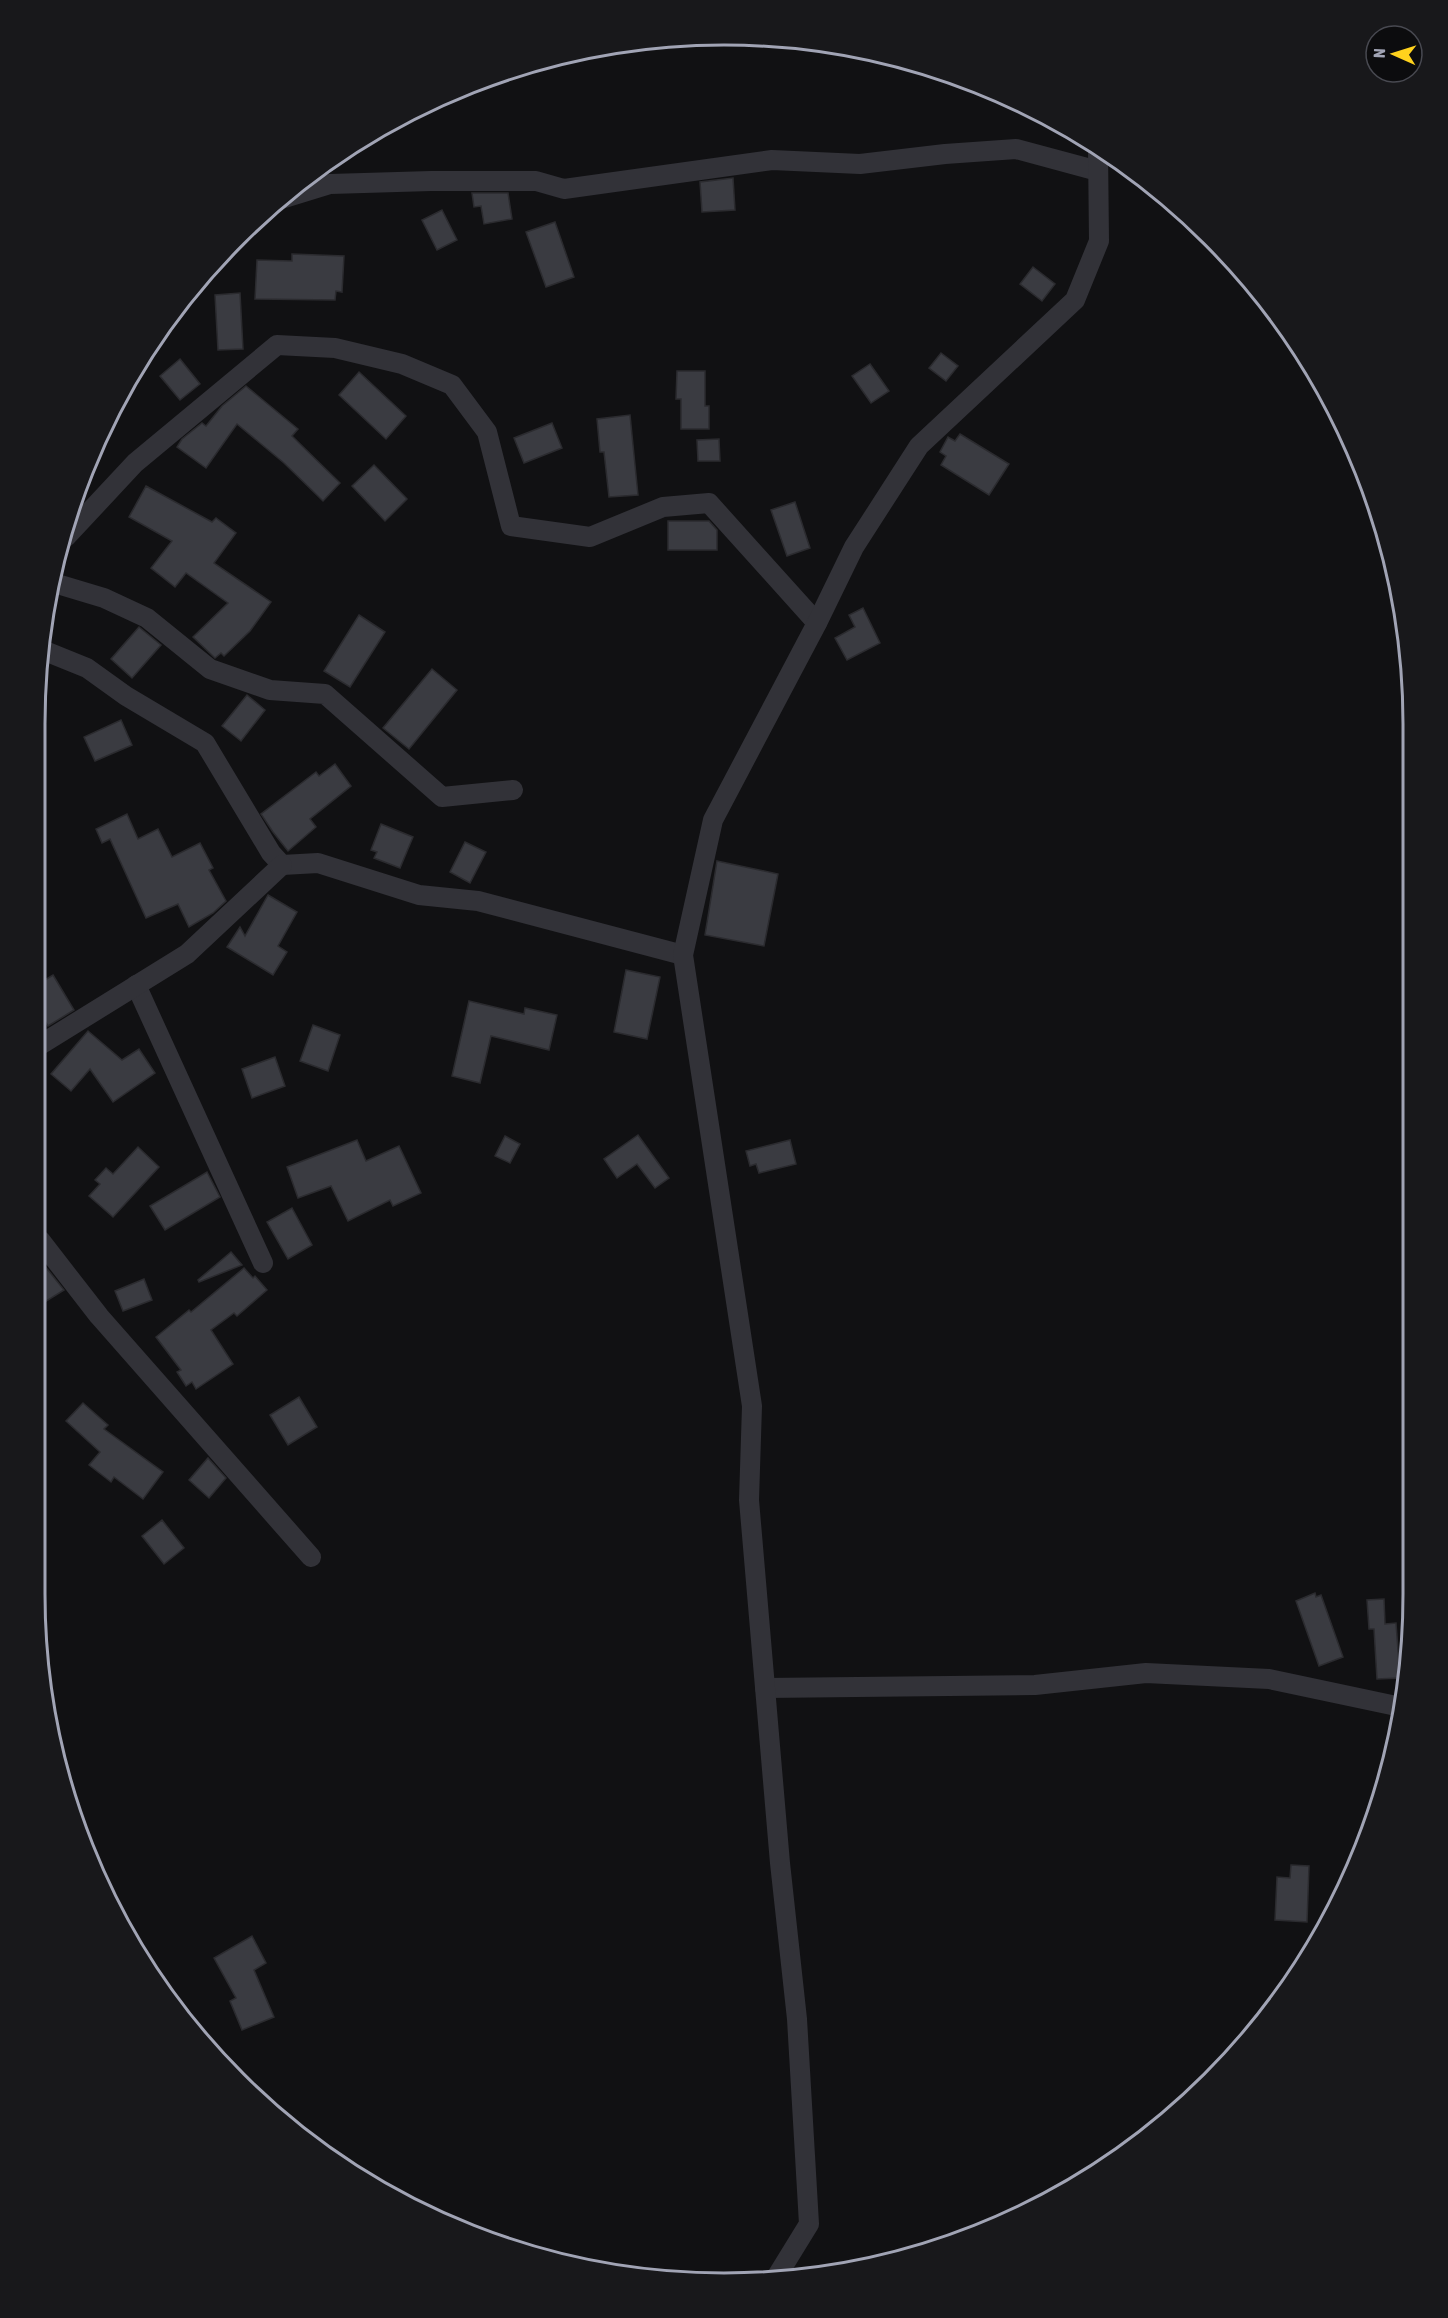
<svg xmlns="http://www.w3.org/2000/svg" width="1448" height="2318" viewBox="0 0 1448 2318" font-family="'Asap Condensed',sans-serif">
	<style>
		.building { fill: #3a3b41; stroke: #2b2b2f; stroke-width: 1.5 }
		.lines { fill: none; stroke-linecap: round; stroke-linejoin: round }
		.minor { stroke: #323238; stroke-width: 20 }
		.rim { fill: none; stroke: #a1a4b5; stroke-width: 3 }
	</style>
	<rect width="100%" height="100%" fill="#111113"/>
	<g class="building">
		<path d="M733,178L735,210L702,212L700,182Z"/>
		<path d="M472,193H508L512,219L484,224L481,206L474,207Z"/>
		<path d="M442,210L457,240L437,250L422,220Z"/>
		<path d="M555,222L574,277L546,287L526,232Z"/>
		<path d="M292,254L344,256L342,292L336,291L335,300L255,299L257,260L292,261Z"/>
		<path d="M1033,267L1055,284L1042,301L1020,284Z"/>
		<path d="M240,293L243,349L218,350L215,295Z"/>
		<path d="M941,353L958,366L946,381L929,368Z"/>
		<path d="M180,359L200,384L180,400L160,376Z"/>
		<path d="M870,364L889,391L871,403L852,376Z"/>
		<path d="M677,371H705V406H709V429H681V399H676Z"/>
		<path d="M359,372L406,416L386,439L339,395Z"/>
		<path d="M246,386L298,429L292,436L340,483L323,501L284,463L237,424L206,468L177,447L182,439L202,423L206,426L222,406Z"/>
		<path d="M630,415L638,495L609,497L604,452H600L597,419Z"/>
		<path d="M552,423L562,448L524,463L514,438Z"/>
		<path d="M960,434L1009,464L989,495L941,465L946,456L940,452L948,437L955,441Z"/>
		<path d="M719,439L720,461H698L697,440Z"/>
		<path d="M374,465L407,499L385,521L352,486Z"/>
		<path d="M146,486L212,522L216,518L236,533L214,563L271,602L250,631L224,656L221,653L215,658L193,637L228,603L186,573L175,587L151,568L172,541L129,517Z"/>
		<path d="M795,502L810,548L787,556L771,510Z"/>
		<path d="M668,521H709L717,530V550H668Z"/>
		<path d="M863,608L880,643L847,660L835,638L855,627L849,615Z"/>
		<path d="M359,615L385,632L350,687L324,671Z"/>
		<path d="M139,627L161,645L132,678L111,659Z"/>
		<path d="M432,669L457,690L409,749L383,728Z"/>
		<path d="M247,695L265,710L241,741L222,726Z"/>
		<path d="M121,720L132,745L95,761L84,737Z"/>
		<path d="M335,764L351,786L310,819L316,827L288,851L273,832L261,814L316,772L319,776Z"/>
		<path d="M127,814L138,839L158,829L172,857L200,843L213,868L209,870L226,901L213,913L189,927L178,904L146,918L110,839L102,843L96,829Z"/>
		<path d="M381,824L413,837L400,868L374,858L377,852L371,850Z"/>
		<path d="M465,842L486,852L470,883L450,872Z"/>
		<path d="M717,861L778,874L764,946L705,935Z"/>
		<path d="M268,895L297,912L278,946L287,952L273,975L227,947L240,927L245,936Z"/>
		<path d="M626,970L660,977L647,1039L614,1032Z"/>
		<path d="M53,975L74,1010L48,1026L40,1013V983Z"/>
		<path d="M469,1001L524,1014L525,1008L557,1015L549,1050L491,1036L480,1083L452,1076Z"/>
		<path d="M313,1025L340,1035L328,1071L300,1061Z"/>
		<path d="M88,1031L122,1060L139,1049L155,1073L113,1102L90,1069L71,1091L51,1074Z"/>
		<path d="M275,1057L285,1086L252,1098L242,1069Z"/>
		<path d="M638,1135L669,1178L655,1188L637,1164L617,1178L604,1159Z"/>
		<path d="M505,1136L520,1144L510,1163L495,1156Z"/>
		<path d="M357,1140L366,1161L399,1146L421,1193L393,1206L390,1200L348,1221L331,1186L298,1198L287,1167Z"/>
		<path d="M790,1140L796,1164L759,1173L756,1164L750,1166L746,1151Z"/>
		<path d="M138,1147L159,1167L113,1217L89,1196L100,1184L95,1180L106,1168L113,1174Z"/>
		<path d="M207,1172L220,1197L165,1230L150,1206Z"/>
		<path d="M292,1208L312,1245L288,1259L267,1222Z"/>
		<path d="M231,1252L242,1265L199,1282L198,1280Z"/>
		<path d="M40,1260L64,1290L40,1305Z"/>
		<path d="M244,1268L253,1278L255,1276L267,1290L237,1316L234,1313L211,1330L233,1364L196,1389L192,1382L186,1386L177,1372L181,1370L156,1337L189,1310L191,1312Z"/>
		<path d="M144,1279L152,1300L123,1311L115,1291Z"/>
		<path d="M299,1397L317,1427L288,1445L270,1415Z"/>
		<path d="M83,1403L108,1425L104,1429L163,1472L143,1499L114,1477L111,1482L89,1465L100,1452L66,1421Z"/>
		<path d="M208,1458L226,1478L209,1498L189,1480Z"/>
		<path d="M162,1520L184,1548L164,1564L142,1536Z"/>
		<path d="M1315,1593L1316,1597L1321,1595L1343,1657L1319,1666L1296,1601Z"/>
		<path d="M1384,1599L1385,1624L1396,1623L1400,1678L1377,1679L1374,1629H1369L1367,1600Z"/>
		<path d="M1291,1865L1309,1866L1307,1922L1275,1920L1277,1877L1290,1878Z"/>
		<path d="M252,1936L266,1963L254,1970L274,2017L242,2030L230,2001L236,1998L214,1958Z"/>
	</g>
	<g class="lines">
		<g class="minor">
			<path d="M278,200L330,184L431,181H536L564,189L772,160L860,164L945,154L1016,149L1098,171"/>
			<path d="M66,537L135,463L277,345L335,348L402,364L452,385L487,432L511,526L590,537L663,507L709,503L817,623"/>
			<path d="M54,583L104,598L147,618L210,669L270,690L325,694L442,797L513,790"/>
			<path d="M40,649L87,668L126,696L205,743L271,853L282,865L318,863L419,895L478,901L683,955"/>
			<path d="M136,985L263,1263"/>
			<path d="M40,1045L187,954L282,865"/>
			<path d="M40,1240L99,1316L311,1557"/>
			<path d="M765,1688L1035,1685L1146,1673L1269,1679L1401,1707"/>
			<path d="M777,2276L809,2224L797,2019L780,1863L749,1500L752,1406L683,955L713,820L817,623L854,547L919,446L1075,300L1099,241L1098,149"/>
		</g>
	</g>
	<path d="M0 0H1448V2318H0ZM724 45H724A679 679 0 0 1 1403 724V1594A679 679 0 0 1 724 2273H724A679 679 0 0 1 45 1594V724A679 679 0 0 1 724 45Z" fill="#18181b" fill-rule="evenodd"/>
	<path class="rim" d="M724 45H724A679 679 0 0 1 1403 724V1594A679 679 0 0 1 724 2273H724A679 679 0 0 1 45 1594V724A679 679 0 0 1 724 45Z"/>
	<g transform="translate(1394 54) rotate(273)"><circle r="28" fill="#0c0c0e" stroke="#484951" stroke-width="1.5"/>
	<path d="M0-4.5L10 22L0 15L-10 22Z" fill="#ffd21d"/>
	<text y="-9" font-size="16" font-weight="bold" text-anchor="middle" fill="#a1a4b5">N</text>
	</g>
</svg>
